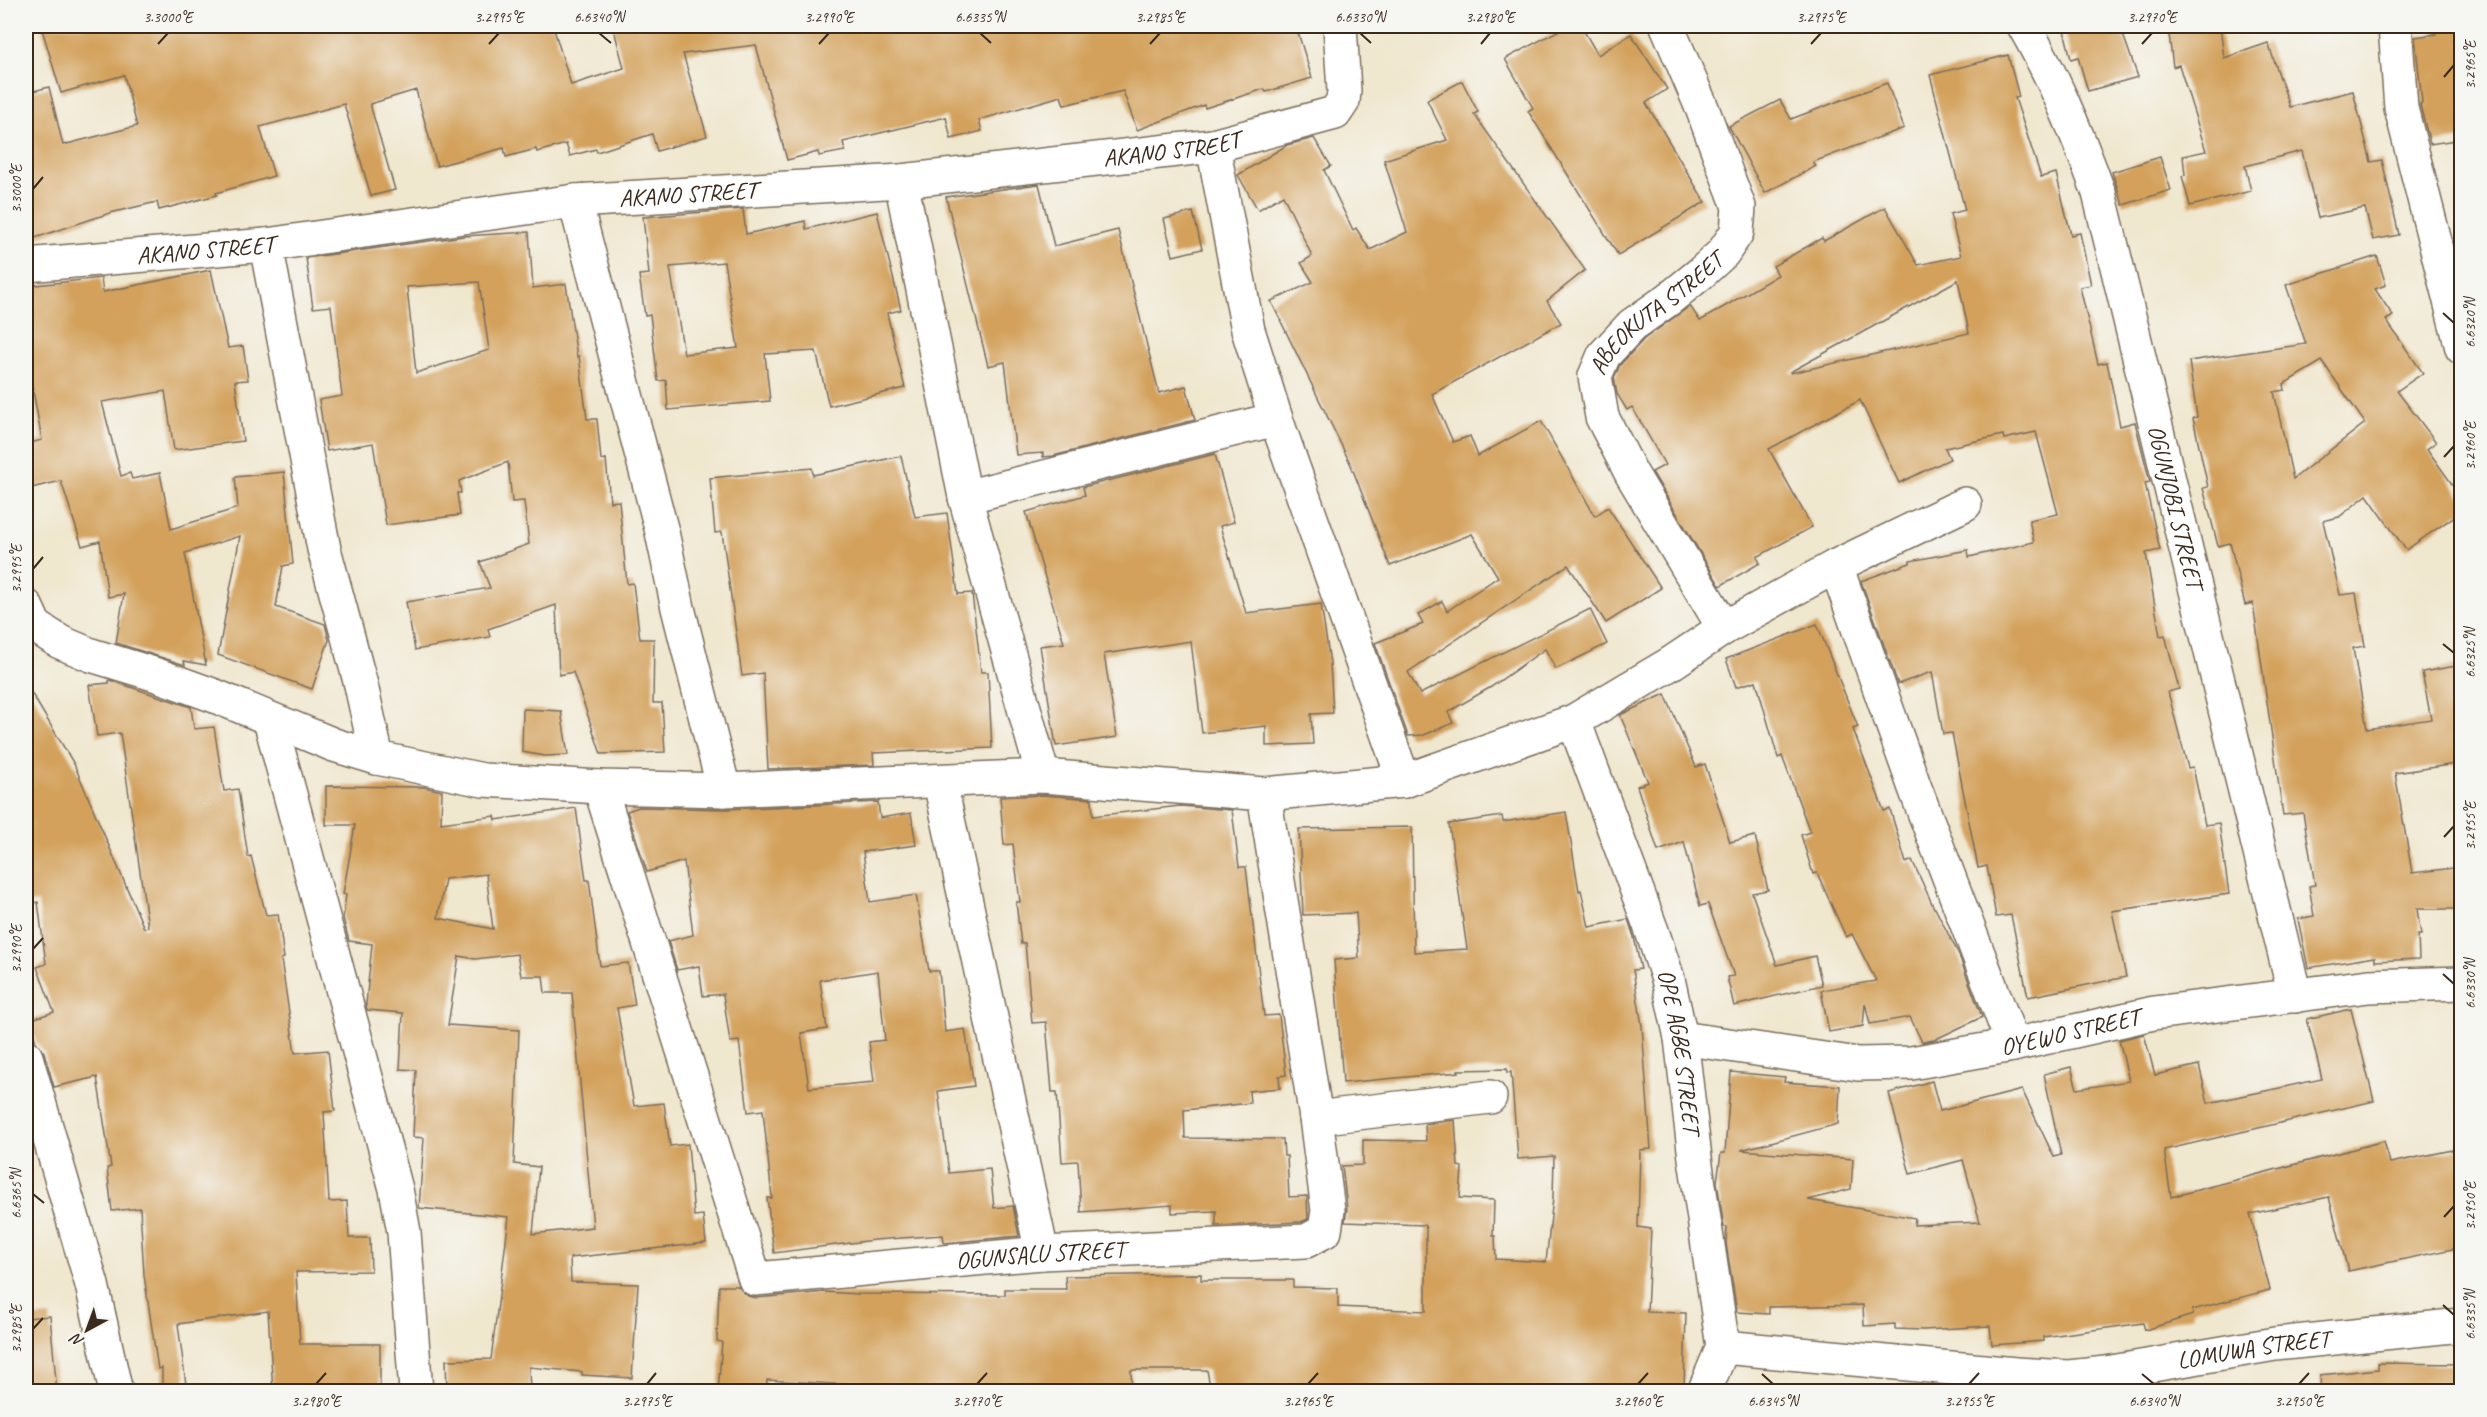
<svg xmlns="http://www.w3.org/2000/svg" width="2487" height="1417" viewBox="0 0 2487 1417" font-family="Caveat,sans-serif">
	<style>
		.building { fill: #d3a15c; fill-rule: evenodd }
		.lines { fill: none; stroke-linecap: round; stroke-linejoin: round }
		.street-casing { stroke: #7a6c5c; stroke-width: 36 }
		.street { stroke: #fff; stroke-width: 33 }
		.ticks { fill: none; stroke: #3b2a1e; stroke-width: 2 }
		.labels { text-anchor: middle; stroke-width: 6; stroke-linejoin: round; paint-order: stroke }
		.street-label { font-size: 24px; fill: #3b2a1e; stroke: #f6f6f2 }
		.neatline { fill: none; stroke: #3b2a1e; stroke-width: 2 }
		.ticks-label { font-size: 15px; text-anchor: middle; fill: #3b2a1e }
	</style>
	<rect width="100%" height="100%" fill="#f6f6f2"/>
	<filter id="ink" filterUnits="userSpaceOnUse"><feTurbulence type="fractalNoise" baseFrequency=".0167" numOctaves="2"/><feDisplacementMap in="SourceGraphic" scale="12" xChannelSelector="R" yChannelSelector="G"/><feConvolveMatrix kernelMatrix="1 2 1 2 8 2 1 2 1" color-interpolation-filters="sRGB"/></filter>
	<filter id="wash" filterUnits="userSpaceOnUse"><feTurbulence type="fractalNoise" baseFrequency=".008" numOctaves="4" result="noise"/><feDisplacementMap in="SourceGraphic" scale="24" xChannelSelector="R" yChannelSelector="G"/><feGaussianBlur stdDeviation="1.35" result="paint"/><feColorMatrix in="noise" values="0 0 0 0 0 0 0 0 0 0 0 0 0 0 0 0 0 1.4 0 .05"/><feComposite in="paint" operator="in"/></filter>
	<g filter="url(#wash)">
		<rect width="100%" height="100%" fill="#f0e7cf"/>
		<g id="blocks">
			<g class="building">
				<path d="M41,26H553L571,85L624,68L613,26H1296L1312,78L1266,92L1264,89L1205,108L1204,105L1137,130L1123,91L1064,105L1061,96L979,120L982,131L951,139L946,117L843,142L845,151L819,156L818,152L787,160L756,45L683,54L707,136L657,151L652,134L597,152L596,149L570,156L566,144L537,152L536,149L506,157L504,148L437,166L416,90L370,104L395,190L371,196L344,104L260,127L274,176L216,193L217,195L159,210L157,202L110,213L26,241V93L49,87L63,145L137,126L124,75L61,93Z"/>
				<path d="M1567,26H1581L1598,55L1631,34L1667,89L1646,103L1705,202L1618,255L1528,111L1533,108L1505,59Z"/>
				<path d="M2063,26H2120L2138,77L2088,91L2078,57L2071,59Z"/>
				<path d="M2168,26H2220L2224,58L2268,43L2290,107L2353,91L2371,162L2382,160L2399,235L2373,240L2365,208L2318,218L2302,151L2245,166L2251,191L2190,206L2182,176L2185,175L2183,156L2206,151L2179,65L2173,67Z"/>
				<path d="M2435,26H2462V139L2430,144L2420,105L2422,102L2415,37L2436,34Z"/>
				<path d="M2008,55L2019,97L2015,98L2041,177L2056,173L2071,235L2080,233L2091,285L2080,287L2098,364L2107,362L2120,426L2135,422L2150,482L2145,483L2160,550L2146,553L2160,636L2165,635L2179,689L2168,692L2188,768L2193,767L2205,825L2219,823L2229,894L2112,911L2126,977L2028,997L2011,915L1996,917L1987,866L1978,868L1952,733L1943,734L1932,672L1898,684L1861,581L1910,563V561L1968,550L1969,557L2034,542L2029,520L2058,514L2036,432L2004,439L2003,435L1945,448L1950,459L1899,483L1860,400L1769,449L1812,527L1757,557L1760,563L1720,586L1652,472L1665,465L1632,407L1627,410L1617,394L1614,378L1620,365L1644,339L1690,306L1700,321L1778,275L1773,266L1822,238L1824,241L1885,207L1918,265L1961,256L1950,214L1965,210L1930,75ZM1958,280L1969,333L1791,373L1790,372Z"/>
				<path d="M1462,81L1478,112L1474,114L1585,270L1547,301L1561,323L1432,394L1453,442L1470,436L1478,456L1541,421L1595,516L1608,507L1661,588L1606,623L1568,565L1408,672L1420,694L1590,609L1607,644L1556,669L1545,649L1491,687L1448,712L1453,723L1424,735L1408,736L1375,643L1423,624L1418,615L1442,601L1447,611L1498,577L1472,534L1390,566L1351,465L1271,301L1313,282L1301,263L1312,256L1283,195L1258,210L1238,175L1287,145L1314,138L1331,166L1324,170L1353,230L1356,228L1370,250L1407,232L1384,160L1447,140L1427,100Z"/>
				<path d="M1887,83L1904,128L1813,162L1816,166L1765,193L1729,126L1780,100L1791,119Z"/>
				<path d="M2160,157L2171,190L2123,205L2112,172Z"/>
				<path d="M1039,184L1054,246L1118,230L1159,393L1186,386L1195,420L1053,456L1043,457V453L1016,455L1005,362L988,366L946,197Z"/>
				<path d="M743,209L746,234L805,221L806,229L877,212L901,310L887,313L905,388L829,406L816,351L765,354L770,401L668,410L666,380L658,381L650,315L645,316L639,275L649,274L643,217ZM724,262L738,348L684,354L670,267Z"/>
				<path d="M1193,212L1202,249L1173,256L1164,219Z"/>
				<path d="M529,232L533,288L566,284L577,357L579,356L587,419H597L601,460L606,459L610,502L619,501L627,584L633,583L640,639H654L653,703H662L665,752L601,754L573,672L559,675L556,605L488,629L490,637L415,650L406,602L490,588L480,562L529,544L524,501L512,502L508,462L459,481L461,493H457L460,515L386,525L373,443L327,451L319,400L342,396L331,306L313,308L306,258L464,236ZM479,282L489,350L416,373L407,287Z"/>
				<path d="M2377,256L2386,285L2375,289L2393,316L2386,320L2423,373L2397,391L2436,442L2427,449L2462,498V511L2406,550L2367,495L2339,517L2323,521L2340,595L2356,593L2365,646L2353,648L2367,729L2431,719L2422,672L2462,665V763L2395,773L2412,873L2462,867V909H2417L2421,935H2418L2419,959L2375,961V957L2308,968L2298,919L2314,916L2309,886L2315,885L2303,813L2283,815L2253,603L2245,605L2230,543L2218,546L2203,488L2208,487L2193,418L2197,417L2189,361L2306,344L2286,285ZM2322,361L2365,423L2293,479L2274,392L2285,390L2284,384Z"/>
				<path d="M211,270L228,348L243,346L248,380L235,381L243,441L174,450L165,391L102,402L121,476L130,473L132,479L160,473L171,529L238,508L235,477L284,472L293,564L283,566L276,607L325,624L329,640L312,689L218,655L240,536L185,553L206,665L184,661L185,665L116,643L124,594L108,597L100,541L82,546L61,481L31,488L26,468V444L42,440L26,352V286L101,278L103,292Z"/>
				<path d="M1215,454L1234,522L1220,526L1246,613L1321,604L1330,663L1333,713L1311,714L1313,744L1266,746V726L1202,733L1191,641L1104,654L1117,737L1056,746L1040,646L1064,643L1026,512L1085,495L1083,487Z"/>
				<path d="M901,456L915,517L947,513L958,594L972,593L981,672H988L992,748L873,753L874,765L768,769L763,673L742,676L722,532L715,533L710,478L812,468L813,475Z"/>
				<path d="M1817,624L1858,727L1853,729L1884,811L1890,809L1906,863L1912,860L1934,908H1935L1958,953L1982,1017L1934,1040L1922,1042L1910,1017L1870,1024L1865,1003L1863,1026L1829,1032L1821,990L1876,981L1852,934L1846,937L1817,873L1813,874L1801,835L1810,832L1782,756L1778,758L1756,681L1736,687L1726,659Z"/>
				<path d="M109,680L191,707L194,729L214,727L224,791L238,789L248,857L251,856L266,915L278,914L284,958L281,959L295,1053L328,1050L335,1111L324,1112L329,1202L347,1201L349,1238H370L371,1271L296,1272L300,1344H380V1392H273L268,1311L178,1324L187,1392H162V1368L158,1369L144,1275L140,1208L112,1211L107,1168L111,1167L97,1077L54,1087L44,1052L36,1042L29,1020L54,1012L37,967L46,964L38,902L26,904V684L74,764L144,928L148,927L120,733L97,736L89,685L109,683Z"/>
				<path d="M1665,694L1696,767L1705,764L1730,842L1755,836L1768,890L1752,893L1777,965L1815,956L1822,985L1734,1006L1727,977L1734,976L1708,904L1700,906L1684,842L1658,851L1637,786L1648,782L1620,715Z"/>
				<path d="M523,709L561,711L568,755L545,756L522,752Z"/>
				<path d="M326,786L424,787L442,791L441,823L495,816L496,820L576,808L586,880H589L600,966L628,963L635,1005L617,1008L634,1106L664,1103L670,1146L688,1144L694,1216L703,1215L706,1243L570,1258L571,1282L638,1284L632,1378L582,1375V1372L529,1367L530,1392H447L446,1360L491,1359L509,1217L419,1208L424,1138L413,1137L416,1070L400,1069L403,1013L367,1010L366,1004L372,944L349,941L343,918L346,895L343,894L355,825H326ZM486,874L493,929L438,918L445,879ZM517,954L521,976H543L545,993H572L593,1227L533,1234L539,1167L514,1164L519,1030L448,1025L459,956L475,959Z"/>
				<path d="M1043,795L1092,799L1093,816L1180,806L1232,810L1239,867H1246L1264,1016L1279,1015L1286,1075L1279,1076L1280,1088L1249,1091L1250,1103L1184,1110L1185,1138L1283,1139L1284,1156H1287L1289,1197L1307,1196L1308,1219L1301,1222L1216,1226V1211L1172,1213V1205L1081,1212L1078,1161L1062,1162L1057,1092H1052L1046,1022L1032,1023L1025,943L1021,944L1016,902H1020L1013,844L1004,845L1000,797Z"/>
				<path d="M878,802L880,818L911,813L916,845L863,852L870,902L916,895L929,971H939L945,1032L965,1029L974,1086L938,1091L949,1173L990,1169L994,1208L1013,1206L1019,1236L944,1243L943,1235L874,1240L774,1253L767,1198H772L763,1110L748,1112L739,1041L730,1042L723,994L703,996L699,966L677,970L668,941L693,935L684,861L647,872L627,811L639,807L725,809ZM878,971L885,1040L869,1042L874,1082L809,1088L801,1033L827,1029L820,980Z"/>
				<path d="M1566,812L1579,891L1581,890L1589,927L1628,919L1634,937L1641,969L1633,970L1642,1026L1651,1149L1640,1150L1638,1227L1651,1229L1647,1312L1686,1313L1684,1392H1211L1207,1370H1131L1132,1392L868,1391V1386L767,1380L766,1392H718L722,1342L717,1341L719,1286H738L748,1296L756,1298L825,1292L858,1294L1005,1295V1289H1066L1065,1276L1201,1274V1280H1293V1287L1338,1288V1307L1426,1311V1228L1424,1225L1345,1222L1347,1208L1342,1166L1363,1165V1140L1426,1141L1425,1124L1455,1120L1458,1166L1462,1167L1460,1198L1494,1200L1493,1236H1495L1496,1259L1546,1262L1553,1198L1554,1156L1518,1159L1511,1072L1507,1073V1069L1458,1070L1459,1072L1343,1083L1334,960L1359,958L1356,913L1303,915L1299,829L1412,827L1414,952L1467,949L1449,824L1502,816L1503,822Z"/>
				<path d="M2351,1009L2374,1101L2164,1150L2171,1197L2384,1141L2390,1163L2462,1148V1247L2348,1271L2329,1197L2250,1214L2270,1290L2192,1310L2193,1315L2145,1330L2143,1323L2043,1337V1341L1992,1345L1990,1326L1924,1330L1895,1329V1324L1864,1326L1863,1305L1769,1307V1314L1737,1312L1726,1243L1727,1227H1724L1717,1182L1721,1153H1725L1731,1072L1785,1077L1784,1082L1840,1086L1838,1124L1741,1150L1853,1159L1851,1189L1808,1200L1915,1218L1914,1225L1980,1222L1963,1160L1910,1174L1889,1093L1932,1081L1940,1111L2022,1090L2054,1157L2061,1155L2044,1074L2071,1067L2077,1089L2129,1081L2119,1040L2144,1034L2155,1075L2199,1065L2208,1103L2322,1079L2307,1019Z"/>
				<path d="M50,1316L57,1392H26V1318Z"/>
				<path d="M2378,1363L2462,1364V1392H2321L2320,1375L2378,1369Z"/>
			</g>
		</g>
	</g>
	<g filter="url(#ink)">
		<use href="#blocks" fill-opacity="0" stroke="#7a6c5c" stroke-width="1.5"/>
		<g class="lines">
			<defs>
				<g id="street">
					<path id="s1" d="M2024,26C2055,79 2078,135 2099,193L2295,996"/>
					<path d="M2395,26L2401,108L2462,348"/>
					<path d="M1213,146L1248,330L1276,419L1404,781"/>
					<path d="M901,181L965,497L1043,776"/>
					<path d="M575,201L662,532L678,608L724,790"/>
					<path d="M266,245L324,549L361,685L377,758"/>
					<path id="s2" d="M26,265L266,245L575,201L901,181L1213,146L1335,113L1343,101L1344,91L1340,26"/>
					<path d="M965,497L1276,419"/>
					<path d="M1836,566L1915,788L2013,1045"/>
					<path id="s3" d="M26,606L35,626L60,642L91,655L157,675L215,696L334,745L377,758L483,780L600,787L724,790L1043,776L1264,794L1404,781L1574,721L1670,664L1724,628L1631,473L1602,417L1595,376L1604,355L1632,325L1669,299L1701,273L1723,253L1737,232L1739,207L1702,108L1667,26"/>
					<path d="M1724,628L1836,566L1965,504"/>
					<path d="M270,720L396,1189L404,1232L416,1392"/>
					<path id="s4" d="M1574,721L1652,931L1668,979L1681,1038L1695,1158L1723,1347L1704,1392"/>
					<path d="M940,782L1042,1253"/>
					<path id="s5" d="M600,787L755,1279L1042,1253L1306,1241L1325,1231L1328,1210L1316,1118L1264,794"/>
					<path id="s6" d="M1681,1038L1858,1064L1911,1063L2013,1045L2154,1013L2369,986L2462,983"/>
					<path d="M26,1057L92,1285L116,1392"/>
					<path d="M1316,1118L1490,1097"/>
					<path id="s7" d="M1723,1347L2016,1374L2069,1377L2106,1373L2275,1344L2462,1325"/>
				</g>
			</defs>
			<use href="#street" class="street-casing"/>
			<use href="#street" class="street"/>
		</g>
	</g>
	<path class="ticks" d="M599,33L611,43M980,33L991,43M1360,33L1371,43M158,44L168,33M489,44L499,33M819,44L829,33M1150,44L1160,33M1481,44L1490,33M1811,44L1821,33M2142,44L2152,33M2444,77L2454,65M33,189L43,177M2443,313L2454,323M2444,457L2454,446M33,569L43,557M2443,644L2454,653M2444,837L2454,826M33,949L43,938M2443,974L2454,984M33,1194L44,1203M2444,1217L2454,1206M2443,1305L2454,1315M33,1329L43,1318M1762,1374L1773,1384M2142,1374L2154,1384M316,1384L326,1373M647,1384L656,1373M977,1384L987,1373M1308,1384L1318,1373M1638,1384L1648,1373M1969,1384L1979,1373M2299,1384L2309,1373"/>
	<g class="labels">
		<g class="street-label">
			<text dy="8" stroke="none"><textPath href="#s2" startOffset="1152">AKANO STREET</textPath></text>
			<text dy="8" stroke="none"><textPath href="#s2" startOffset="666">AKANO STREET</textPath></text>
			<text dy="8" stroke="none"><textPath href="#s2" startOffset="180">AKANO STREET</textPath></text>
			<text dy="8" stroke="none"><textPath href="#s3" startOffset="2152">ABEOKUTA STREET</textPath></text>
			<text dy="8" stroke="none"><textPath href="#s1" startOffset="506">OGUNJOBI STREET</textPath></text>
			<text dy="8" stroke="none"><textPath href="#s6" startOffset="394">OYEWO STREET</textPath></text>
			<text dy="8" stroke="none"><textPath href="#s4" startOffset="348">OPE AGBE STREET</textPath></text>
			<text dy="8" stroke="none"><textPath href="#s5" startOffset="802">OGUNSALU STREET</textPath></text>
			<text dy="8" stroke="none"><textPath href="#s7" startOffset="534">LOMUWA STREET</textPath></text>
		</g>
	</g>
	<rect width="2487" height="1417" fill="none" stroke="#f6f6f2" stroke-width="66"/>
	<g transform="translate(87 1330) rotate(221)" stroke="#f6f6f2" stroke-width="4.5" paint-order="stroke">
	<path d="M0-4.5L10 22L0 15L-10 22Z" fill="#3b2a1e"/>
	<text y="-9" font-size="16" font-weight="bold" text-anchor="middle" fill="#3b2a1e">N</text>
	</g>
	<rect x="33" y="33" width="2421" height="1351" class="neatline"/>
	<g class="ticks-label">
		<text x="168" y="22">3.3000°E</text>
		<text x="499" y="22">3.2995°E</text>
		<text x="599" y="22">6.6340°N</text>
		<text x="829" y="22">3.2990°E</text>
		<text x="980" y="22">6.6335°N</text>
		<text x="1160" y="22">3.2985°E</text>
		<text x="1360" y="22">6.6330°N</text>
		<text x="1490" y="22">3.2980°E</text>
		<text x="1821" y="22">3.2975°E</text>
		<text x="2152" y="22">3.2970°E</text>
		<text transform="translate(2470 65) rotate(-90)" y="5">3.2965°E</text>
		<text transform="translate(16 189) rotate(-90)" y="5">3.3000°E</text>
		<text transform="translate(2470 323) rotate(-90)" y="5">6.6320°N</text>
		<text transform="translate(2470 446) rotate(-90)" y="5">3.2960°E</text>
		<text transform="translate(16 569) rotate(-90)" y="5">3.2995°E</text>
		<text transform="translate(2470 653) rotate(-90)" y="5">6.6325°N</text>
		<text transform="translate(2470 826) rotate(-90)" y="5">3.2955°E</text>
		<text transform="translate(16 949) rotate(-90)" y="5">3.2990°E</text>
		<text transform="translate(2470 984) rotate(-90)" y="5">6.6330°N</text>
		<text transform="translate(16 1194) rotate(-90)" y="5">6.6365°N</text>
		<text transform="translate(2470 1206) rotate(-90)" y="5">3.2950°E</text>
		<text transform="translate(2470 1315) rotate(-90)" y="5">6.6335°N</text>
		<text transform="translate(16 1329) rotate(-90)" y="5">3.2985°E</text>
		<text x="316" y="1406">3.2980°E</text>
		<text x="647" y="1406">3.2975°E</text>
		<text x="977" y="1406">3.2970°E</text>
		<text x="1308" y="1406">3.2965°E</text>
		<text x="1638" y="1406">3.2960°E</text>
		<text x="1773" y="1406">6.6345°N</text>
		<text x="1969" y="1406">3.2955°E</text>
		<text x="2154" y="1406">6.6340°N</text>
		<text x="2299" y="1406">3.2950°E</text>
	</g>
</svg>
